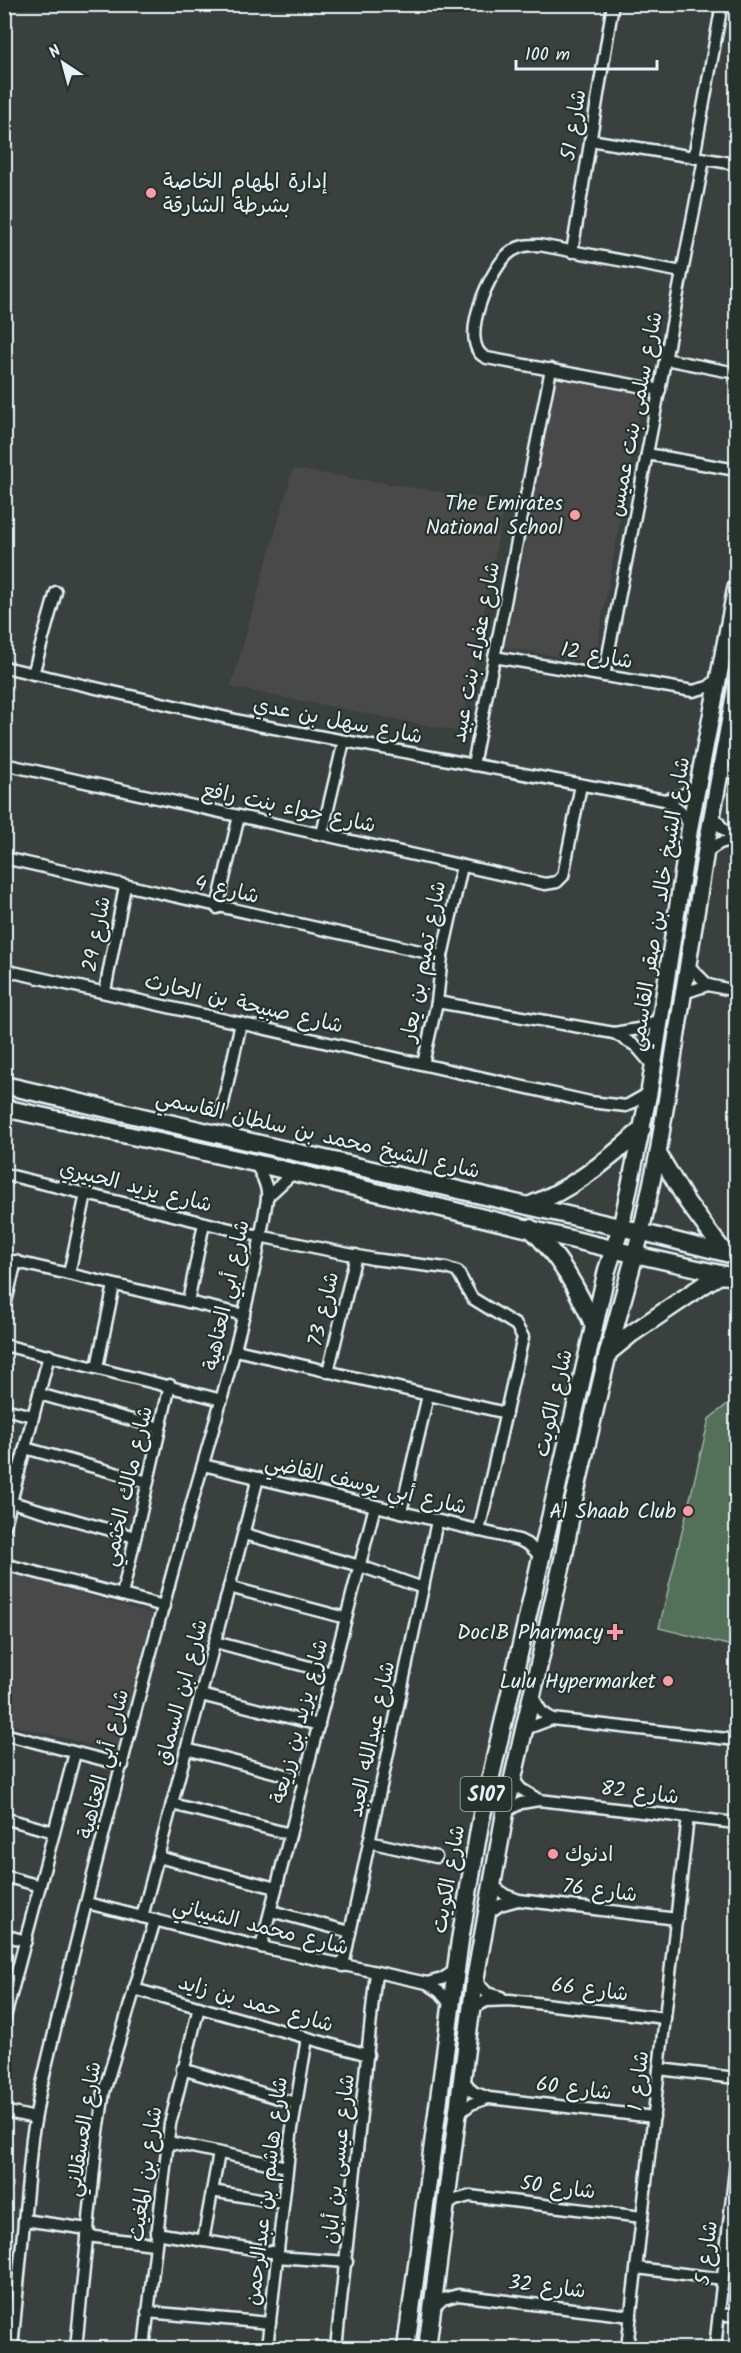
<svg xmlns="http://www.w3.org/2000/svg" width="741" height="2353" viewBox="0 0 741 2353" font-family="Kalam,'Playpen Sans Arabic',sans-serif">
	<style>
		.built { fill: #484a4a }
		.green { fill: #527058; stroke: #9db0a8; stroke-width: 1.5 }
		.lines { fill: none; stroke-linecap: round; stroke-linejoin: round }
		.minor-casing { stroke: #e8f1f8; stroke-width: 15 }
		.secondary-casing { stroke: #e8f1f8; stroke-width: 20 }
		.primary-casing { stroke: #e8f1f8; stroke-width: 21 }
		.minor { stroke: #26332d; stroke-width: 10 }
		.secondary { stroke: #26332d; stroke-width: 15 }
		.primary { stroke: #26332d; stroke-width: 16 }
		.poi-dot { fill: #ff9aa2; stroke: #26332d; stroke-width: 2 }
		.labels { text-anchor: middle; stroke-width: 4.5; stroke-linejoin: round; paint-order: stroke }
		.shield { fill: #26332d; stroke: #aeb8bb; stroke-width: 1.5 }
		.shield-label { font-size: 20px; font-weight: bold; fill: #e8f1f8 }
		.street-label { font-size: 21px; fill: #e8f1f8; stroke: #26332d }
		.poi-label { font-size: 21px; fill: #e8f1f8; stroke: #26332d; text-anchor: end }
	</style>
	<rect width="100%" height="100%" fill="#3a403e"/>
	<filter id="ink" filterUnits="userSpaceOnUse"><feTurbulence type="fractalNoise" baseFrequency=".0167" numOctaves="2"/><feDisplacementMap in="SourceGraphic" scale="12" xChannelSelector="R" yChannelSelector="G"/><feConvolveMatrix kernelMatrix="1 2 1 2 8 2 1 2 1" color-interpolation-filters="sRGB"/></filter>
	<g filter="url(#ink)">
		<g class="built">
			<path d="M554,374L644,389L594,663L505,647L539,470Z"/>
			<path d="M293,469L505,502L461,732L231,687Z"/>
			<path d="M4,1571L153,1614L117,1752L5,1723Z"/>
		</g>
		<path class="green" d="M736,1397V1647L659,1628L709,1419Z"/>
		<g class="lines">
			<defs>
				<g id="minor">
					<path d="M590,140L736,164"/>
					<path d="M694,157L722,4"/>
					<path d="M572,252L613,4"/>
					<path d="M665,359L736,373"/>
					<path d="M660,390L487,358C455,346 491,264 512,251C521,245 529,245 539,245L682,272"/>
					<path d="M647,454L736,470"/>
					<path d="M494,657L693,691L708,687L718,679"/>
					<path d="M4,667L258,725L665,800L683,795L698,784"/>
					<path d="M33,674L56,592"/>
					<path d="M604,676L704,159"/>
					<path d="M4,764L545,884L557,882L563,876L581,785"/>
					<path d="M473,765L551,369"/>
					<path d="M720,770L736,774"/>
					<path d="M665,800L680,811L690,826"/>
					<path d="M712,813L722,828L736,840"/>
					<path d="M322,834L344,741"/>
					<path d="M706,852L720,843L735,839"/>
					<path d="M4,858L442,956"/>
					<path d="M217,908L239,816"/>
					<path d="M688,965L708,985"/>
					<path d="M4,970L590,1102L626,1106L649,1093"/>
					<path d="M105,991L125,886"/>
					<path d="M684,993L708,985L736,991"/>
					<path d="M437,1002L614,1033L638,1029L660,1019"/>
					<path d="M614,1033L636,1046L653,1066"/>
					<path d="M423,1064L437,1002L442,956L462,866"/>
					<path d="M222,1108L241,1023"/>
					<path d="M4,1174L259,1236L373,1259L446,1268L458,1272L472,1298L516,1325L523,1337L479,1531"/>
					<path d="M267,1197L294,1172"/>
					<path d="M4,1259L244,1315"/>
					<path d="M69,1274L86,1194"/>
					<path d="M188,1302L204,1223"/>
					<path d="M4,1310L16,1261"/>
					<path d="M4,1345L222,1400"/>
					<path d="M236,1350L506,1413"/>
					<path d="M97,1367L114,1285"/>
					<path d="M328,1372L356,1255"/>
					<path d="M39,1394L160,1428"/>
					<path d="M4,1409L33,1416"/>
					<path d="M25,1448L148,1482"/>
					<path d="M203,1465L519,1540L529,1545L541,1557"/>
					<path d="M4,1468L19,1472"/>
					<path d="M11,1502L135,1537"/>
					<path d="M401,1512L428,1395"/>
					<path d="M4,1529L49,1355"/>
					<path d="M244,1534L360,1566L423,1588"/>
					<path d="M4,1564L164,1606"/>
					<path d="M229,1587L346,1618"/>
					<path d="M122,1595L170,1385"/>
					<path d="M215,1642L332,1673"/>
					<path d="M201,1695L319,1725"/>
					<path d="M532,1695L541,1711L552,1719"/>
					<path d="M4,1734L123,1765"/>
					<path d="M525,1735L528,1728L552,1719L736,1740"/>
					<path d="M186,1749L304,1780"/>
					<path d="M512,1778L521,1789L539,1800"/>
					<path d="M172,1804L290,1834"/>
					<path d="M505,1812L521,1803L539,1800L736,1823"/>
					<path d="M4,1818L54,1832"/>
					<path d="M369,1842L436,1857"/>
					<path d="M158,1857L276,1888"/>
					<path d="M4,1876L40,1886"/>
					<path d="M492,1884L505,1895L519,1900L677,1919"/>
					<path d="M87,1903L261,1947L427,1983L442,1979L456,1970"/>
					<path d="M271,1911L350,1932"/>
					<path d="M487,1914L500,1905L518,1900"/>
					<path d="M142,1917L258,1478"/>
					<path d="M4,1935L26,1941"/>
					<path d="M261,1947L375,1506"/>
					<path d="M343,1966L437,1521"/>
					<path d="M475,1980L487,1993L501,1997"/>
					<path d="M427,1983L440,1992L451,2005"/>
					<path d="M134,1989L368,2055"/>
					<path d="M471,2009L486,2001L510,2000L665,2018"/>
					<path d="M4,2021L75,1753"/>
					<path d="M182,2069L295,2103"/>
					<path d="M659,2069L736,2078"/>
					<path d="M462,2078L473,2092L489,2098L654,2117"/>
					<path d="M4,2111L35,2118"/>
					<path d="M458,2114L471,2104L488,2098"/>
					<path d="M168,2142L287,2167"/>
					<path d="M212,2191L283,2203"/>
					<path d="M446,2206L455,2200L470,2196L642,2217"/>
					<path d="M24,2220L88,2229"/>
					<path d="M156,2233L277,2253"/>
					<path d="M87,2236L154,2244"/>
					<path d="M203,2241L219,2153"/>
					<path d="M277,2257L347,2262"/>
					<path d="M637,2268L723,2279"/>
					<path d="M433,2308L443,2299L458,2295L631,2316"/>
					<path d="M147,2312L270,2323"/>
					<path d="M719,2314L736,2316"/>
					<path d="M12,2348L32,2138L40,2092C82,1914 128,1736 176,1559C209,1439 248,1322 267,1199C269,1187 261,1173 255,1163"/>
					<path d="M76,2348L97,2139L104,2092L155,1920"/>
					<path d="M144,2348L170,2124L199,2007"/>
					<path d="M267,2348L291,2135L307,2038"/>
					<path d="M336,2348L376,1972"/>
					<path d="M627,2348L688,1817"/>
					<path d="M715,2348L736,2161"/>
				</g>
				<g id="secondary">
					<path d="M736,686L708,838L658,1153L641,1232L736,1256"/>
					<path d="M658,1153L687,1202L725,1253"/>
					<path d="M621,1227L649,1093L690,826L736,587"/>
					<path d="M637,1255L727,1275"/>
				</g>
				<g id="primary">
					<path d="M4,1085L641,1232L608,1353L573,1503L564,1555L505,1813L475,1980L427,2348"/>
					<path d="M4,1108L255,1163L637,1255"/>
					<path d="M528,1206C571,1190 608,1161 642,1129"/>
					<path d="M530,1228C559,1255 578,1290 594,1326"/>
					<path d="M609,1352L631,1334L708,1282L720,1275L730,1276"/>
					<path d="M406,2348L460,1940L480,1824L607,1270L621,1227"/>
				</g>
			</defs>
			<use href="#minor" class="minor-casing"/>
			<use href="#secondary" class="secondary-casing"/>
			<use href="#primary" class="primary-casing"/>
			<use href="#minor" class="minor"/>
			<use href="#secondary" class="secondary"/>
			<use href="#primary" class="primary"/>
		</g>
	</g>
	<g class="poi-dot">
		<circle cx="151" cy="193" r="6"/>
		<circle cx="575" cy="515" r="6"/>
		<circle cx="688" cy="1511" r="6"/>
		<path d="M612 1623h6v6h6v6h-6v6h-6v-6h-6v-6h6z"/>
		<circle cx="668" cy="1681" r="6"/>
		<circle cx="553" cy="1854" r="6"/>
	</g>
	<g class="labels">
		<rect class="shield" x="460.5" y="1777" width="51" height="34" rx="4.5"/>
		<g class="shield-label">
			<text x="486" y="1801">S107</text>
		</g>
		<g class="street-label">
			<text transform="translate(573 125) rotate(-81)" y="7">شارع 51</text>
			<text transform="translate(635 414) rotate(-79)" y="7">شارع سلمى بنت عميس</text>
			<text transform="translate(475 652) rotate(-79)" y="7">شارع عفراء بنت عبيد</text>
			<text transform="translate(597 655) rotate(10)" y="7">شارع 12</text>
			<text transform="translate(338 720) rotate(11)" y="7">شارع سهل بن عدي</text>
			<text transform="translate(289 807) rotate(12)" y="7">شارع حواء بنت رافع</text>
			<text transform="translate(227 889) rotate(13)" y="7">شارع 4</text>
			<text transform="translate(659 904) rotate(-81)" y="7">شارع الشيخ خالد بن صقر القاسمي</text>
			<text transform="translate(96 934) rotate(-79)" y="7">شارع 29</text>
			<text transform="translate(423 961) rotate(-79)" y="7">شارع تميم بن يعار</text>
			<text transform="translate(244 1003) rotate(13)" y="7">شارع صبيحة بن الحارث</text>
			<text transform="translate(318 1134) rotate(13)" y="7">شارع الشيخ محمد بن سلطان القاسمي</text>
			<text transform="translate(136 1186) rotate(14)" y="7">شارع يزيد الحبيري</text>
			<text transform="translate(226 1295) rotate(-78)" y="7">شارع أبي العتاهية</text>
			<text transform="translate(323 1309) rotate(-77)" y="7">شارع 73</text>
			<text transform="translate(553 1403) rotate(-77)" y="7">شارع الكويت</text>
			<text transform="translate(366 1484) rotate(13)" y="7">شارع أبي يوسف القاضي</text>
			<text transform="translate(127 1486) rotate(-77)" y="7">شارع مالك الخثمي</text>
			<text transform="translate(181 1692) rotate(-75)" y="7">شارع ابن السماق</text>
			<text transform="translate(299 1721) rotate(-75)" y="7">شارع يزيد بن زريعة</text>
			<text transform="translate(371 1739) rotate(-78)" y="7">شارع عبدالله العبد</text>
			<text transform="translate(103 1764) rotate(-76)" y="7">شارع أبي العتاهية</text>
			<text transform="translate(640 1792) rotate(7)" y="7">شارع 82</text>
			<text transform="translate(448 1879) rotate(-80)" y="7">شارع الكويت</text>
			<text transform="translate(600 1890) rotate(7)" y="7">شارع 76</text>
			<text transform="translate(261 1926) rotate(14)" y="7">شارع محمد الشيباني</text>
			<text transform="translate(590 1989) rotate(7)" y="7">شارع 66</text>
			<text transform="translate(256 2003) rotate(16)" y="7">شارع حمد بن زايد</text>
			<text transform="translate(638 2081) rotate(-84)" y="7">شارع 1</text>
			<text transform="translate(574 2088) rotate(7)" y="7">شارع 60</text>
			<text transform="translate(83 2129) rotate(-81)" y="7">شارع العسقلاني</text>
			<text transform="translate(338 2159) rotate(-84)" y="7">شارع عيسى بن أبان</text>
			<text transform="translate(145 2174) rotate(-82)" y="7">شارع بن المغيث</text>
			<text transform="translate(558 2187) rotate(7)" y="7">شارع 50</text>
			<text transform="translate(266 2191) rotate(-83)" y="7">شارع هاشم بن عبدالرحمن</text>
			<text transform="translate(706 2253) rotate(-83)" y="7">شارع 5</text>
			<text transform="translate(547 2286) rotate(7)" y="7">شارع 32</text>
		</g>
		<g class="poi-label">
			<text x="163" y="188" text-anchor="start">إدارة المهام الخاصة<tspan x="163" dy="24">بشرطة الشارقة</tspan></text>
			<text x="563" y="510">The Emirates<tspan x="563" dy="24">National School</tspan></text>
			<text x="676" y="1518">Al Shaab Club</text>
			<text x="603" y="1639">DocIB Pharmacy</text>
			<text x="656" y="1688">Lulu Hypermarket</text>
			<text x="565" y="1861" text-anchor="start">ادنوك</text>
		</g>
	</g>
	<rect width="741" height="2353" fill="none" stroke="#26332d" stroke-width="24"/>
	<rect x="12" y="12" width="717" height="2329" fill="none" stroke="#e8f1f8" stroke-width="2" filter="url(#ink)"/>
	<g transform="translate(63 63) rotate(324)" stroke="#26332d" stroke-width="4.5" paint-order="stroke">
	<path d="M0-4.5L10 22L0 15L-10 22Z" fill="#e8f1f8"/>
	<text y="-9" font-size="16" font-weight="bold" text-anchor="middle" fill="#e8f1f8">N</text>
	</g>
	<path d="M516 60v9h141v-9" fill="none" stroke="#e8f1f8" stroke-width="3"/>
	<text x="525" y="60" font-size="18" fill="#e8f1f8" stroke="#26332d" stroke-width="4.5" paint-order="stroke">100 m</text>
</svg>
